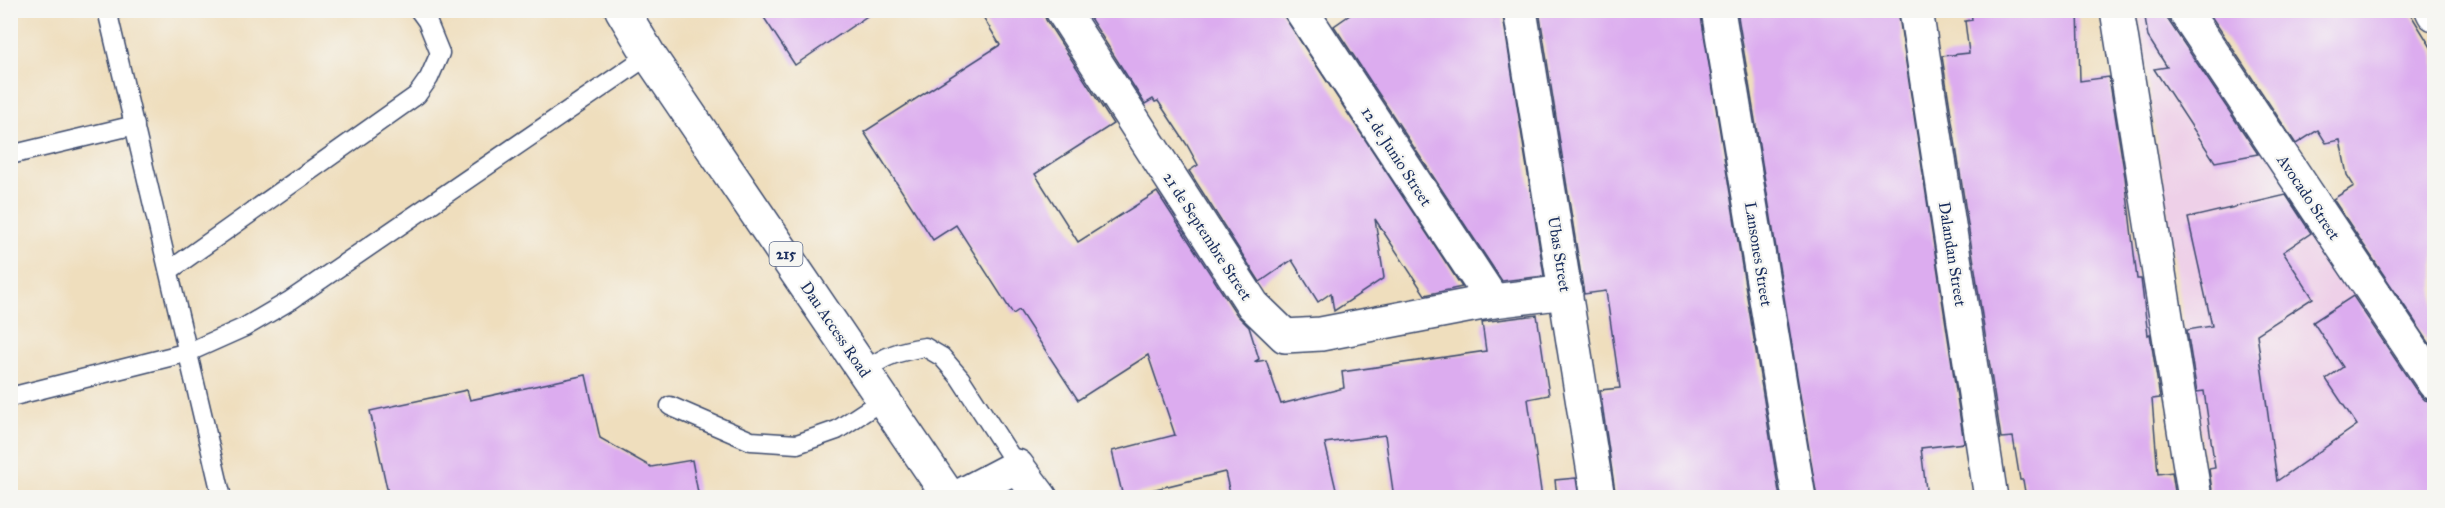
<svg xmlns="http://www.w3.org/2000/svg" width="2445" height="508" viewBox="0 0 2445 508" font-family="'IM FELL Great Primer',serif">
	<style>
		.built { fill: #eed0e8 }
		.building { fill: #dcacef }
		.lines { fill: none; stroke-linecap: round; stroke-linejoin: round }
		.service-casing { stroke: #3b496c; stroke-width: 21 }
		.minor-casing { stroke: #3b496c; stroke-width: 36 }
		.tertiary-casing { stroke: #3b496c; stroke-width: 36 }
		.primary-casing { stroke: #3b496c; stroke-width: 36 }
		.service { stroke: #fff; stroke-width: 18 }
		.minor { stroke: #fff; stroke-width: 33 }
		.tertiary { stroke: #fff; stroke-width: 33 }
		.primary { stroke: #fff; stroke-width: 33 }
		.labels { text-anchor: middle; stroke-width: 4.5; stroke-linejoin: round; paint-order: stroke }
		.shield { fill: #f6f6f2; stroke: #5d6b8a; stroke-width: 1.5 }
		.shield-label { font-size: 15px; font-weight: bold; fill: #1b2f5e }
		.street-label { font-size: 16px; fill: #1b2f5e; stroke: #f6f6f2 }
	</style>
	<rect width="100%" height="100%" fill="#f6f6f2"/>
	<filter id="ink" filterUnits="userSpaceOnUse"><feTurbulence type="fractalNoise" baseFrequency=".0167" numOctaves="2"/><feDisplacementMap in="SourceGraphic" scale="12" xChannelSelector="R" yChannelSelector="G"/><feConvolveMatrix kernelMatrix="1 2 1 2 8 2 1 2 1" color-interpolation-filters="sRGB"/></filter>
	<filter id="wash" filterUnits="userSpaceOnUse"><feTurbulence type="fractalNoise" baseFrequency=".008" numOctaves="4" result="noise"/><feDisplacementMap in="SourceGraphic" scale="24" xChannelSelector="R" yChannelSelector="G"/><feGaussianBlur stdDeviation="1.35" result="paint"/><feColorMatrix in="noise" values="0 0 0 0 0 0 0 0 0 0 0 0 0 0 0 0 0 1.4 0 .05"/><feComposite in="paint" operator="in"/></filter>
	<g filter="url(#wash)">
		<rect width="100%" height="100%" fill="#efdebd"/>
		<path class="built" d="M2138,11H2181L2434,402V497H2210Z"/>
		<g id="blocks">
			<g class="building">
				<path d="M759,10H876L795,65Z"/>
				<path d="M979,10H1043L1046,20L1113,124L1035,174L1078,242L1157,192L1237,315L1249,327L1259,359L1254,362L1266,360L1281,404L1344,388L1342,372L1486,351L1482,322L1537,315L1549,395L1528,399L1542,498H1394L1385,435L1325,443L1338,498H1231L1225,472L1123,497L1112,451L1175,435L1148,355L1078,400L1019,310L1013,314L956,225L933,240L864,132L1000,45Z"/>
				<path d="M1085,10H1280L1462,287L1425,295L1375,219L1384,278L1334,311L1331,293L1318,302L1292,260L1260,282L1189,171L1198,165L1187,145L1158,101L1155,102L1153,99L1145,104Z"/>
				<path d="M1357,10H1502L1544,276L1502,281L1334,26Z"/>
				<path d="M1539,10H1700L1780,498H1616L1600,390L1620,388L1606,291L1584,294Z"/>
				<path d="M1737,10H1898L1964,443L1921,448L1927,498H1817Z"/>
				<path d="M1971,10H2078L2080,81L2109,77L2125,177L2137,279H2141L2148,335L2150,334L2160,398L2152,399L2158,474L2172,472L2176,498H2026L2023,480H2020L2013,437L2001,438L1942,56L1969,53L1965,21L1972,20Z"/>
				<path d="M2144,10H2165L2168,20L2258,154L2215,162L2154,69L2167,67L2148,37Z"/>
				<path d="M2207,10H2408L2434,52V350L2333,199L2354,186L2347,175L2340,140L2326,143L2318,130L2296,144Z"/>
				<path d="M2286,195L2311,233L2283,252L2313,298L2257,334L2277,481L2357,425L2326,379L2343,367L2313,322L2353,296L2418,393L2425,400L2434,402V486L2417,498H2213L2209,469L2215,468L2204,391L2197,392L2187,330L2212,326L2188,218Z"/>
				<path d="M586,375L600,438L651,467L692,460L699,498H389L370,411L467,390L470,400Z"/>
				<path d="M1576,478L1579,498H1557L1555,480Z"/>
			</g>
		</g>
	</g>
	<g filter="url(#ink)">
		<use href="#blocks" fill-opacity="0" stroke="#3b496c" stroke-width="1.5"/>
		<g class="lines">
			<defs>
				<g id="service">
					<path d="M107,10L222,498"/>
					<path d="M10,155L135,125"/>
					<path d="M170,270L417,95L429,78L440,53L427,21L419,10"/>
					<path d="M866,371C884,355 901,351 925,347L942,357L960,378L1017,466"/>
					<path d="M10,397L189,352L245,327L291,300L649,55"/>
					<path d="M670,406L751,441L797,444L837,430L884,399"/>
				</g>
				<g id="minor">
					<path d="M1062,10L1253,305L1285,336L1321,334L1493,301L1566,292"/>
					<path d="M1301,10L1493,301"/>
					<path d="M1718,10L1799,498"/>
					<path d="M1916,10L1991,498"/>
					<path d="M2117,10L2195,498"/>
					<path d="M2184,10L2434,383"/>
					<path d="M2432,10L2434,14"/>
					<path d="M956,498L1017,466L1041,498"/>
				</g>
				<path id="tertiary" d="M1520,10L1598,498"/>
				<path id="primary" d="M622,10L649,55L950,498"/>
			</defs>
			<use href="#service" class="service-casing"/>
			<use href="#minor" class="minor-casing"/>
			<use href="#tertiary" class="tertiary-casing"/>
			<use href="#primary" class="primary-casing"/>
			<use href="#service" class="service"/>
			<use href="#minor" class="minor"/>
			<use href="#tertiary" class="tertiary"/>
			<use href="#primary" class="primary"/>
		</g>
	</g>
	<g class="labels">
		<rect class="shield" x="769.5" y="242" width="33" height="24" rx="4.5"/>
		<g class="shield-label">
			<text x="786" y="259">215</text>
		</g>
		<g class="street-label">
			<text transform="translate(1397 156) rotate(57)" y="6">12 de Junio Street</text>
			<text transform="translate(2309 197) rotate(56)" y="6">Avocado Street</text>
			<text transform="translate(1208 236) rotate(57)" y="6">21 de Septembre Street</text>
			<text transform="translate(1560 254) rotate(81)" y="6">Ubas Street</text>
			<text transform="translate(1759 254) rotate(81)" y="6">Lansones Street</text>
			<text transform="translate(1953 254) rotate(81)" y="6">Dalandan Street</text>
			<text transform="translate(836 329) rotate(56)" y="6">Dau Access Road</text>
		</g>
	</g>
	<rect width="2445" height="508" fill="none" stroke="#f6f6f2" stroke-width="36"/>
</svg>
